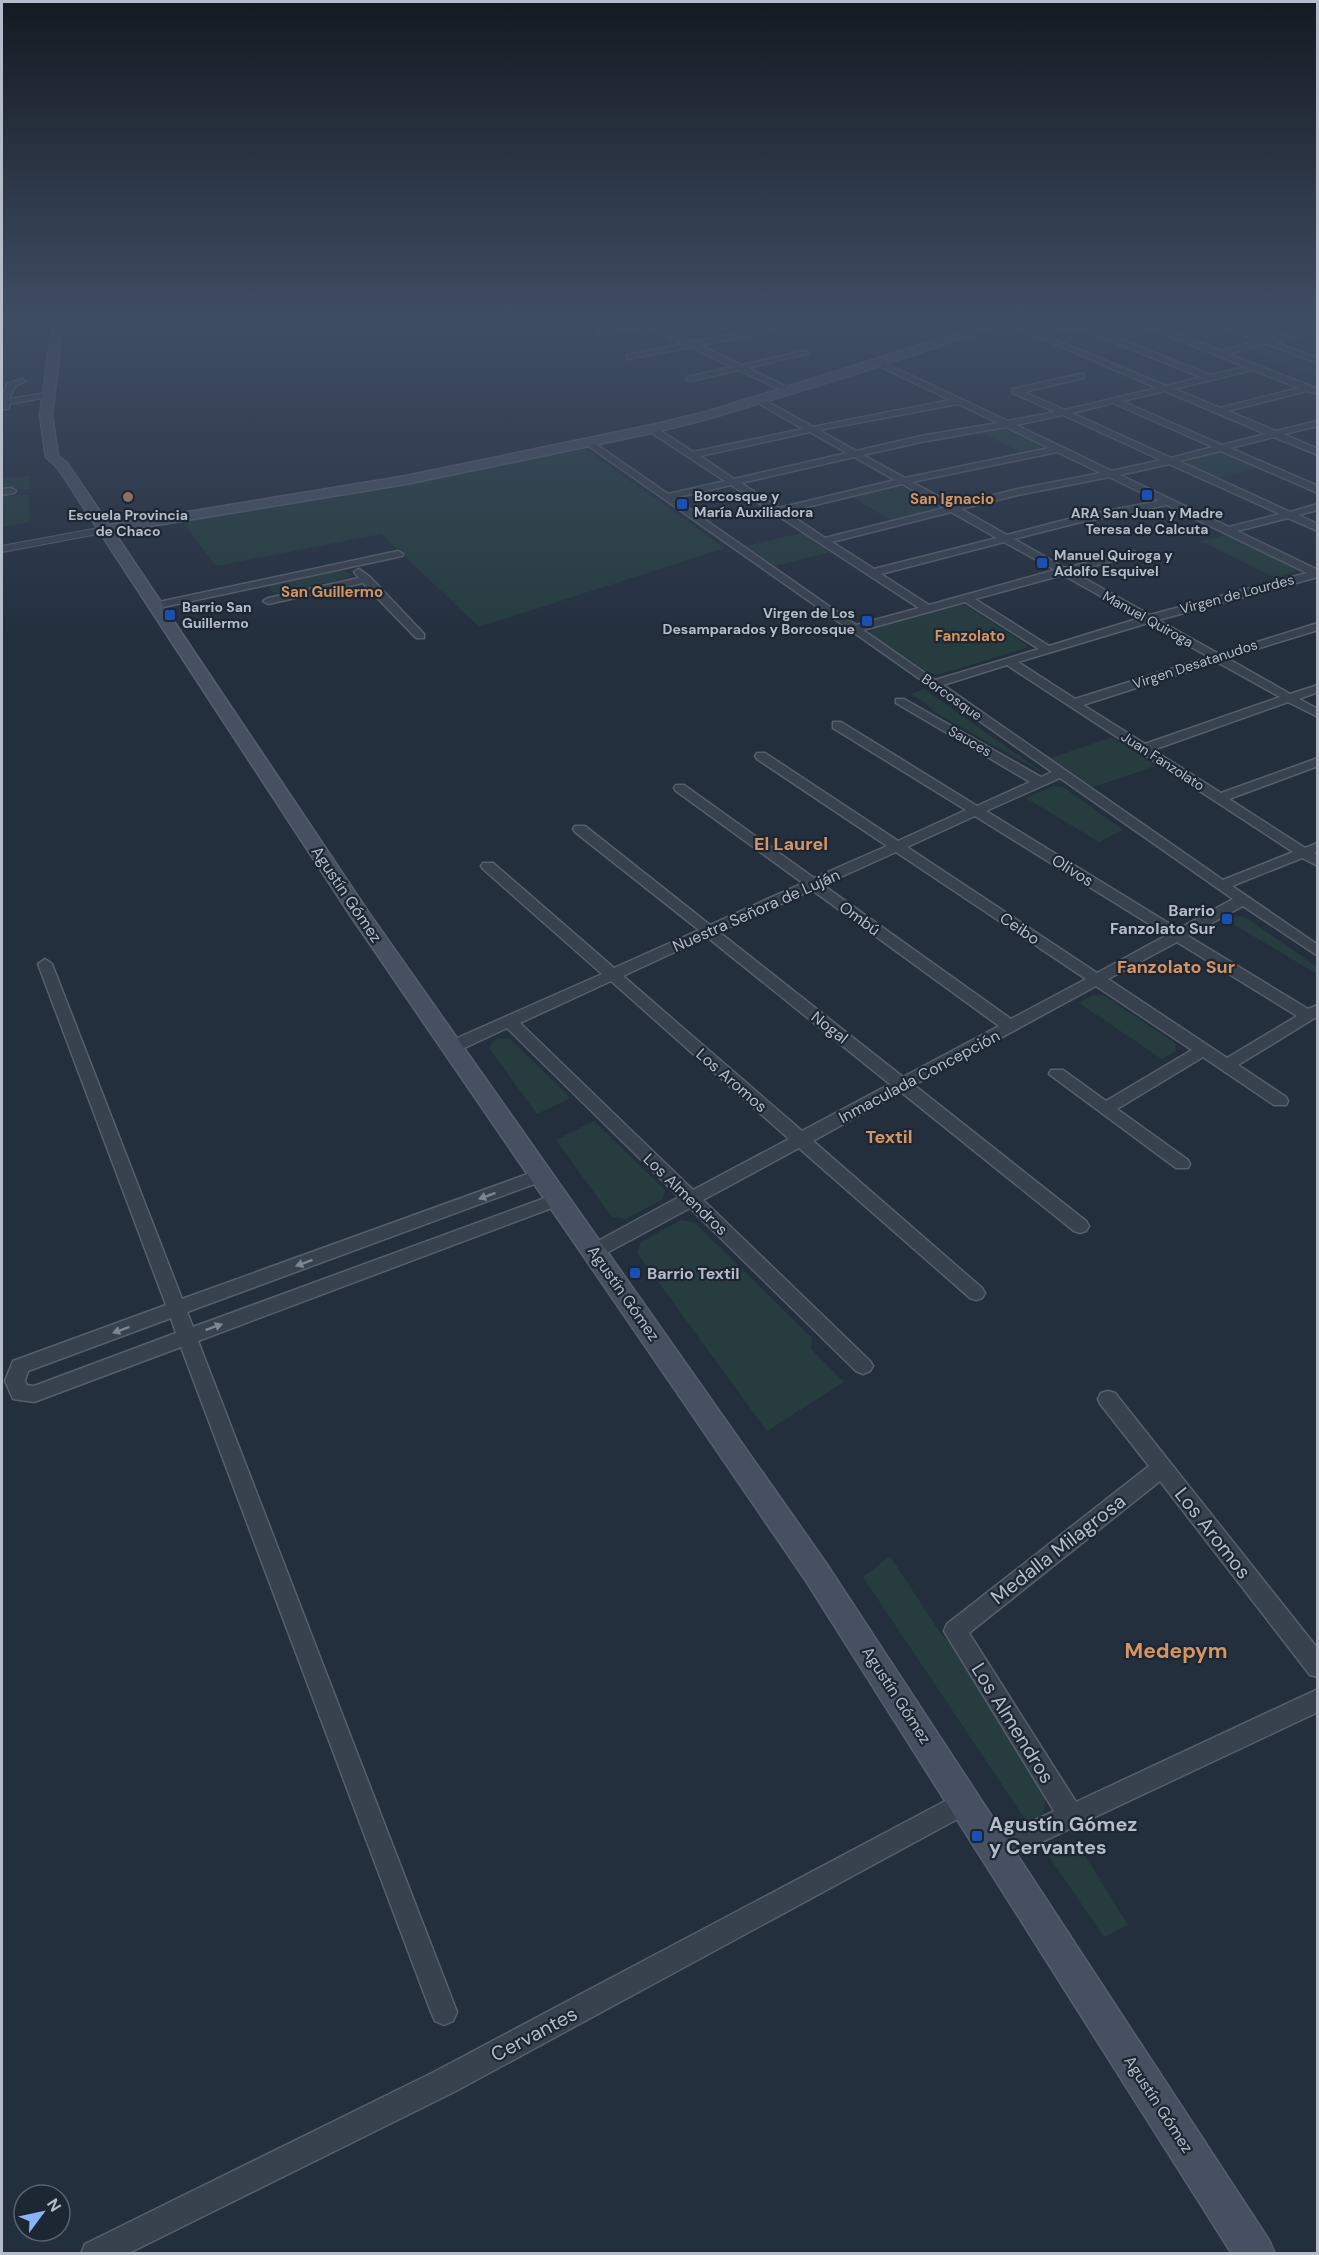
<svg xmlns="http://www.w3.org/2000/svg" width="1319" height="2255" viewBox="0 0 1319 2255" font-family="'DM Sans',sans-serif">
	<style>
		.green { fill: #263c3f }
		.lines { fill: none; stroke-linecap: round; stroke-linejoin: round }
		.minor-casing { stroke: #565f6c; stroke-width: 3 }
		.tertiary-casing { stroke: #565f6c; stroke-width: 2 }
		.secondary-casing { stroke: #565f6c; stroke-width: 3 }
		.minor { fill: #38414e; fill-rule: evenodd }
		.tertiary { fill: #38414e; fill-rule: evenodd }
		.secondary { fill: #465061; fill-rule: evenodd }
		.oneway { fill: #7c8592 }
		.transit-dot { fill: #1a4fb4; stroke: #1d2633; stroke-width: 2 }
		.education-dot { fill: #8d6e63; stroke: #1d2633; stroke-width: 2 }
		.labels { text-anchor: middle; stroke-width: 4.5; stroke-linejoin: round; paint-order: stroke }
		.far-poi-label { font-size: 14px; font-weight: bold; fill: #b4bcc9; stroke: #1d2633; text-anchor: start }
		.far-street-label { font-size: 14px; fill: #b4bcc9; stroke: #1d2633 }
		.far-neighbourhood-label { font-size: 15px; font-weight: bold; fill: #d59563; stroke: #1d2633 }
		.street-label { font-size: 16px; fill: #b4bcc9; stroke: #1d2633 }
		.poi-label { font-size: 16px; font-weight: bold; fill: #b4bcc9; stroke: #1d2633; text-anchor: end }
		.neighbourhood-label { font-size: 18px; font-weight: bold; fill: #d59563; stroke: #1d2633 }
		.near-street-label { font-size: 20px; fill: #b4bcc9; stroke: #1d2633 }
		.near-poi-label { font-size: 20px; font-weight: bold; fill: #b4bcc9; stroke: #1d2633; text-anchor: start }
		.near-neighbourhood-label { font-size: 21px; font-weight: bold; fill: #d59563; stroke: #1d2633 }
	</style>
	<rect width="100%" height="100%" fill="#242f3e"/>
	<g class="green">
		<path d="M1263,347L1317,365V367L1303,372L1249,351Z"/>
		<path d="M1001,429L1007,430L1041,446L1040,448L1020,452L981,432Z"/>
		<path d="M579,449H585L725,548L479,627L381,534L216,566L182,521L406,485Z"/>
		<path d="M1216,452L1223,453L1257,468L1218,478L1186,463V461Z"/>
		<path d="M31,476L29,489L2,491V478Z"/>
		<path d="M895,486L902,487L936,506L935,509L890,520L851,496Z"/>
		<path d="M29,495V522L2,527V496Z"/>
		<path d="M801,533L830,552L775,566L746,546Z"/>
		<path d="M1226,535L1295,569V572L1275,578L1201,541Z"/>
		<path d="M339,570L346,571L351,577L280,594L273,593L269,588L273,584Z"/>
		<path d="M958,605L966,606L1027,645L1026,648L938,675L929,673L870,633L872,629Z"/>
		<path d="M924,689L1041,771V772L936,713L925,703L911,694Z"/>
		<path d="M1112,737L1156,766L1093,787L1051,758Z"/>
		<path d="M1053,786L1063,787L1123,830L1099,842L1026,798Z"/>
		<path d="M1236,916L1247,918L1317,967V974L1228,921Z"/>
		<path d="M1093,995L1105,996L1175,1043L1176,1051L1162,1059L1079,1003Z"/>
		<path d="M499,1038L510,1039L571,1098L537,1114L489,1048L493,1041Z"/>
		<path d="M594,1121L665,1190L663,1199L626,1219L612,1217L556,1140Z"/>
		<path d="M681,1220L694,1222L812,1338L811,1349L844,1382L767,1431L637,1253L641,1242Z"/>
		<path d="M890,1556L939,1631L953,1647L1046,1797L1043,1814L1027,1822L863,1577Z"/>
		<path d="M1076,1841L1128,1925L1104,1937L1048,1855Z"/>
	</g>
	<g class="lines">
		<defs>
			<g id="minor">
				<path d="M638,322H653L693,342L770,327V331L700,345L741,365L805,351L809,353L748,368L791,389L792,391L788,393L739,370L690,381L686,379L687,377L732,367L691,347L627,359V355L684,344L646,325L601,335L597,333Z"/>
				<path d="M1004,322C1016,322 1024,330 1036,331C1049,333 1076,322 1092,322L1087,326L1210,375L1246,367L1135,322H1146L1221,351L1258,341L1210,322H1221L1267,339L1318,326V330L1274,342L1318,358V363L1266,344L1228,354L1318,389V394L1307,391L1228,411L1276,431L1318,421V426L1284,434L1318,449V455L1274,437L1230,448L1318,486V493L1221,451L1179,461L1290,512L1318,504V510L1298,515L1318,524V531L1288,518L1237,531L1318,570V577L1158,620L1219,654L1318,623V630L1227,658L1290,694L1318,685V692L1299,699L1318,709V717L1288,702L1153,750L1221,793L1318,758V766L1229,799L1305,848L1318,843V852L1314,853L1318,856V866L1302,858L1232,886L1318,945V956L1243,906L1188,936L1308,1009L1318,1005V1016L1238,1065L1286,1097L1288,1101L1286,1105H1274L1203,1057L1117,1109L1188,1160L1190,1164L1188,1168H1176L1049,1074L1051,1070H1063L1106,1101L1192,1050L1096,986L914,1085L1086,1221L1089,1226L1086,1231L1080,1233L1074,1231L901,1092L813,1141L982,1288L985,1293L982,1298L976,1300L970,1298L799,1148L703,1200L870,1361L873,1366L870,1371L863,1374L856,1371L690,1208L601,1256L595,1258L589,1256L586,1251L589,1246L679,1197L507,1028L458,1051H446L444,1047L446,1043L602,974L483,869L481,866L483,863H493L614,968L699,930L575,832L573,829L575,826H585L710,925L803,883L676,791L674,788L676,785H684L814,878L887,846L757,759L755,756L757,753H765L898,841L966,810L833,728V722H841L977,806L1030,782L896,703V699H904L1041,777L1052,772L583,442L590,440L668,494L725,481L649,431V427H655L693,452L803,429L756,402L755,400L759,397L813,427L950,400L877,365V361H880L1008,421L1055,412L1013,393V389L1080,374H1083V378L1024,392L1065,410L1157,388ZM1078,328L1201,377L1166,386L1044,335ZM1253,370L1299,388L1220,408L1174,389ZM1165,391L1266,434L1222,445L1122,401ZM1113,403L1213,447L1171,458L1072,413ZM958,404L998,423L921,436L856,451L819,430ZM1063,415L1161,460L1112,471L1016,425ZM1006,427L1049,448L905,478L863,455L921,442ZM810,432L847,453L734,479L700,456ZM1057,452L1101,473L1018,489L954,505L912,482ZM854,457L895,480L779,508L741,483ZM1169,464L1280,514L1229,527L1120,475ZM1109,477L1159,501L1076,517L1007,535L961,509L1018,495ZM902,484L944,508L825,538L786,512ZM731,485L919,608L856,625L674,498ZM1167,505L1307,573L1150,615L1073,572L1134,555V551L1065,568L1014,539L1077,523ZM951,512L997,538L874,569L832,542ZM1004,542L1055,570L929,605L881,574ZM1063,575L1140,618L1049,646L975,599ZM965,602L1039,649L935,680L863,630ZM1148,623L1209,657L1075,699L1018,662ZM1217,662L1280,697L1145,744L1083,705ZM1007,665L1293,852L1223,880L943,685ZM1060,778L1233,899L1178,929L986,811ZM975,816L1167,935L1097,973L907,847ZM896,852L1086,979L1011,1019L823,885ZM812,890L999,1026L903,1077L719,932ZM707,937L890,1084L802,1131L623,976ZM1177,942L1297,1016L1227,1058L1108,979ZM611,981L789,1139L693,1190L520,1023Z"/>
				<path d="M22,379L26,381L15,386L9,399L48,393L52,396L9,404V409H3L2,398L7,384Z"/>
				<path d="M11,488L16,491L14,493L2,495V489Z"/>
				<path d="M398,551L403,554L402,556L154,609L149,606L154,603Z"/>
				<path d="M359,569L370,577L424,634V638H416L363,583L268,604L263,601L268,598L359,578L354,572Z"/>
				<path d="M45,959L52,964L182,1299L536,1171H548L551,1175L548,1179L187,1312L193,1327L553,1195L559,1193L565,1195L568,1199L565,1203L198,1341L457,2012L453,2021L444,2025L435,2021L431,2012L181,1347L34,1402L13,1399L5,1381L13,1361L166,1305L38,964ZM171,1318L176,1333L34,1386L27,1385L25,1381L28,1371Z"/>
				<path d="M1108,1391L1115,1393L1318,1649V1677L1310,1675L1160,1481L969,1633L1076,1802L1318,1689V1712L997,1863L988,1860L985,1851L988,1842L1054,1811L944,1631L947,1624L1149,1466L1101,1405L1098,1399L1101,1393Z"/>
				<path d="M966,1790L974,1794L978,1802L974,1810L454,2092L127,2254H81L85,2244L434,2072Z"/>
			</g>
			<path id="tertiary" d="M104,527L110,530L108,532L2,552V546Z"/>
			<path id="secondary" d="M53,322H63L52,415L58,456L67,463L109,525L406,476L652,425L706,412L994,322H1011L852,375L714,417L652,433L406,484L114,532L369,913L826,1563L1269,2240L1275,2254H1232L806,1581L350,915L58,468L46,457L40,415Z"/>
		</defs>
		<use href="#minor" class="minor-casing"/>
		<use href="#tertiary" class="tertiary-casing"/>
		<use href="#secondary" class="secondary-casing"/>
		<use href="#minor" class="minor"/>
		<use href="#tertiary" class="tertiary"/>
		<use href="#secondary" class="secondary"/>
	</g>
	<defs><path id="oneway-solid" d="M-6-.8H1V-3.2L6.5 0L1 3.2V.8H-6Z" transform="scale(1.5)"/></defs>
	<g class="oneway">
		<use href="#oneway-solid" transform="translate(487 1196) rotate(160)"/>
		<use href="#oneway-solid" transform="translate(304 1263) rotate(160)"/>
		<use href="#oneway-solid" transform="translate(214 1327) rotate(-20)"/>
		<use href="#oneway-solid" transform="translate(121 1330) rotate(160)"/>
	</g>
	<linearGradient id="sky" x2="0" y2="1"><stop stop-color="#141a22"/><stop offset="0.5" stop-color="#3f4d63"/><stop offset="1" stop-color="#3f4d63" stop-opacity="0"/></linearGradient>
	<rect width="1319" height="638" fill="url(#sky)"/>
	<g class="transit-dot">
		<rect x="1141" y="489" width="12" height="12" rx="3"/>
		<rect x="676" y="498" width="12" height="12" rx="3"/>
		<rect x="1036" y="557" width="12" height="12" rx="3"/>
		<rect x="164" y="609" width="12" height="12" rx="3"/>
		<rect x="861" y="615" width="12" height="12" rx="3"/>
		<rect x="1221" y="913" width="12" height="12" rx="3"/>
		<rect x="629" y="1267" width="12" height="12" rx="3"/>
		<rect x="971" y="1830" width="12" height="12" rx="3"/>
	</g>
	<circle class="education-dot" cx="128" cy="497" r="6"/>
	<g class="labels">
		<g class="far-poi-label">
			<text x="694" y="501">Borcosque y<tspan x="694" dy="16">María Auxiliadora</tspan></text>
			<text x="1147" y="518" text-anchor="middle">ARA San Juan y Madre<tspan x="1147" dy="16">Teresa de Calcuta</tspan></text>
			<text x="128" y="520" text-anchor="middle">Escuela Provincia<tspan x="128" dy="16">de Chaco</tspan></text>
			<text x="1054" y="560">Manuel Quiroga y<tspan x="1054" dy="16">Adolfo Esquivel</tspan></text>
			<text x="182" y="612">Barrio San<tspan x="182" dy="16">Guillermo</tspan></text>
			<text x="855" y="618" text-anchor="end">Virgen de Los<tspan x="855" dy="16">Desamparados y Borcosque</tspan></text>
		</g>
		<g class="far-street-label">
			<text transform="translate(1237 594) rotate(-15)" y="5">Virgen de Lourdes</text>
			<text transform="translate(1148 619) rotate(29)" y="5">Manuel Quiroga</text>
			<text transform="translate(1195 664) rotate(-18)" y="5">Virgen Desatanudos</text>
			<text transform="translate(952 697) rotate(35)" y="5">Borcosque</text>
			<text transform="translate(970 741) rotate(30)" y="5">Sauces</text>
			<text transform="translate(1163 761) rotate(33)" y="5">Juan Fanzolato</text>
		</g>
		<g class="far-neighbourhood-label">
			<text x="952" y="504">San Ignacio</text>
			<text x="332" y="597">San Guillermo</text>
			<text x="970" y="641">Fanzolato</text>
		</g>
		<g class="street-label">
			<text transform="translate(1073 870) rotate(32)" y="6">Olivos</text>
			<text transform="translate(347 894) rotate(56)" y="6">Agustín Gómez</text>
			<text transform="translate(756 910) rotate(-24)" y="6">Nuestra Señora de Luján</text>
			<text transform="translate(860 918) rotate(36)" y="6">Ombú</text>
			<text transform="translate(1020 928) rotate(34)" y="6">Ceibo</text>
			<text transform="translate(830 1027) rotate(38)" y="6">Nogal</text>
			<text transform="translate(919 1076) rotate(-28)" y="6">Inmaculada Concepción</text>
			<text transform="translate(732 1080) rotate(41)" y="6">Los Aromos</text>
			<text transform="translate(686 1194) rotate(44)" y="6">Los Almendros</text>
			<text transform="translate(624 1293) rotate(55)" y="6">Agustín Gómez</text>
			<text transform="translate(897 1695) rotate(57)" y="6">Agustín Gómez</text>
			<text transform="translate(1159 2104) rotate(57)" y="6">Agustín Gómez</text>
		</g>
		<g class="poi-label">
			<text x="1215" y="916">Barrio<tspan x="1215" dy="18">Fanzolato Sur</tspan></text>
			<text x="647" y="1279" text-anchor="start">Barrio Textil</text>
		</g>
		<g class="neighbourhood-label">
			<text x="791" y="850">El Laurel</text>
			<text x="1176" y="973">Fanzolato Sur</text>
			<text x="889" y="1143">Textil</text>
		</g>
		<g class="near-street-label">
			<text transform="translate(1213 1533) rotate(52)" y="7">Los Aromos</text>
			<text transform="translate(1058 1549) rotate(-38)" y="7">Medalla Milagrosa</text>
			<text transform="translate(1013 1723) rotate(58)" y="7">Los Almendros</text>
			<text transform="translate(534 2034) rotate(-28)" y="7">Cervantes</text>
		</g>
		<g class="near-poi-label">
			<text x="989" y="1831">Agustín Gómez<tspan x="989" dy="23">y Cervantes</tspan></text>
		</g>
		<g class="near-neighbourhood-label">
			<text x="1176" y="1658">Medepym</text>
		</g>
	</g>
	<rect width="1319" height="2255" fill="none" stroke="#b4bcc9" stroke-width="6"/>
	<g transform="translate(42 2213) rotate(57)"><circle r="28" fill="#1d2633" stroke="#59626f" stroke-width="1.5"/>
	<path d="M0-4.5L10 22L0 15L-10 22Z" fill="#8ab4f8"/>
	<text y="-9" font-size="16" font-weight="bold" text-anchor="middle" fill="#b4bcc9">N</text>
	</g>
</svg>
